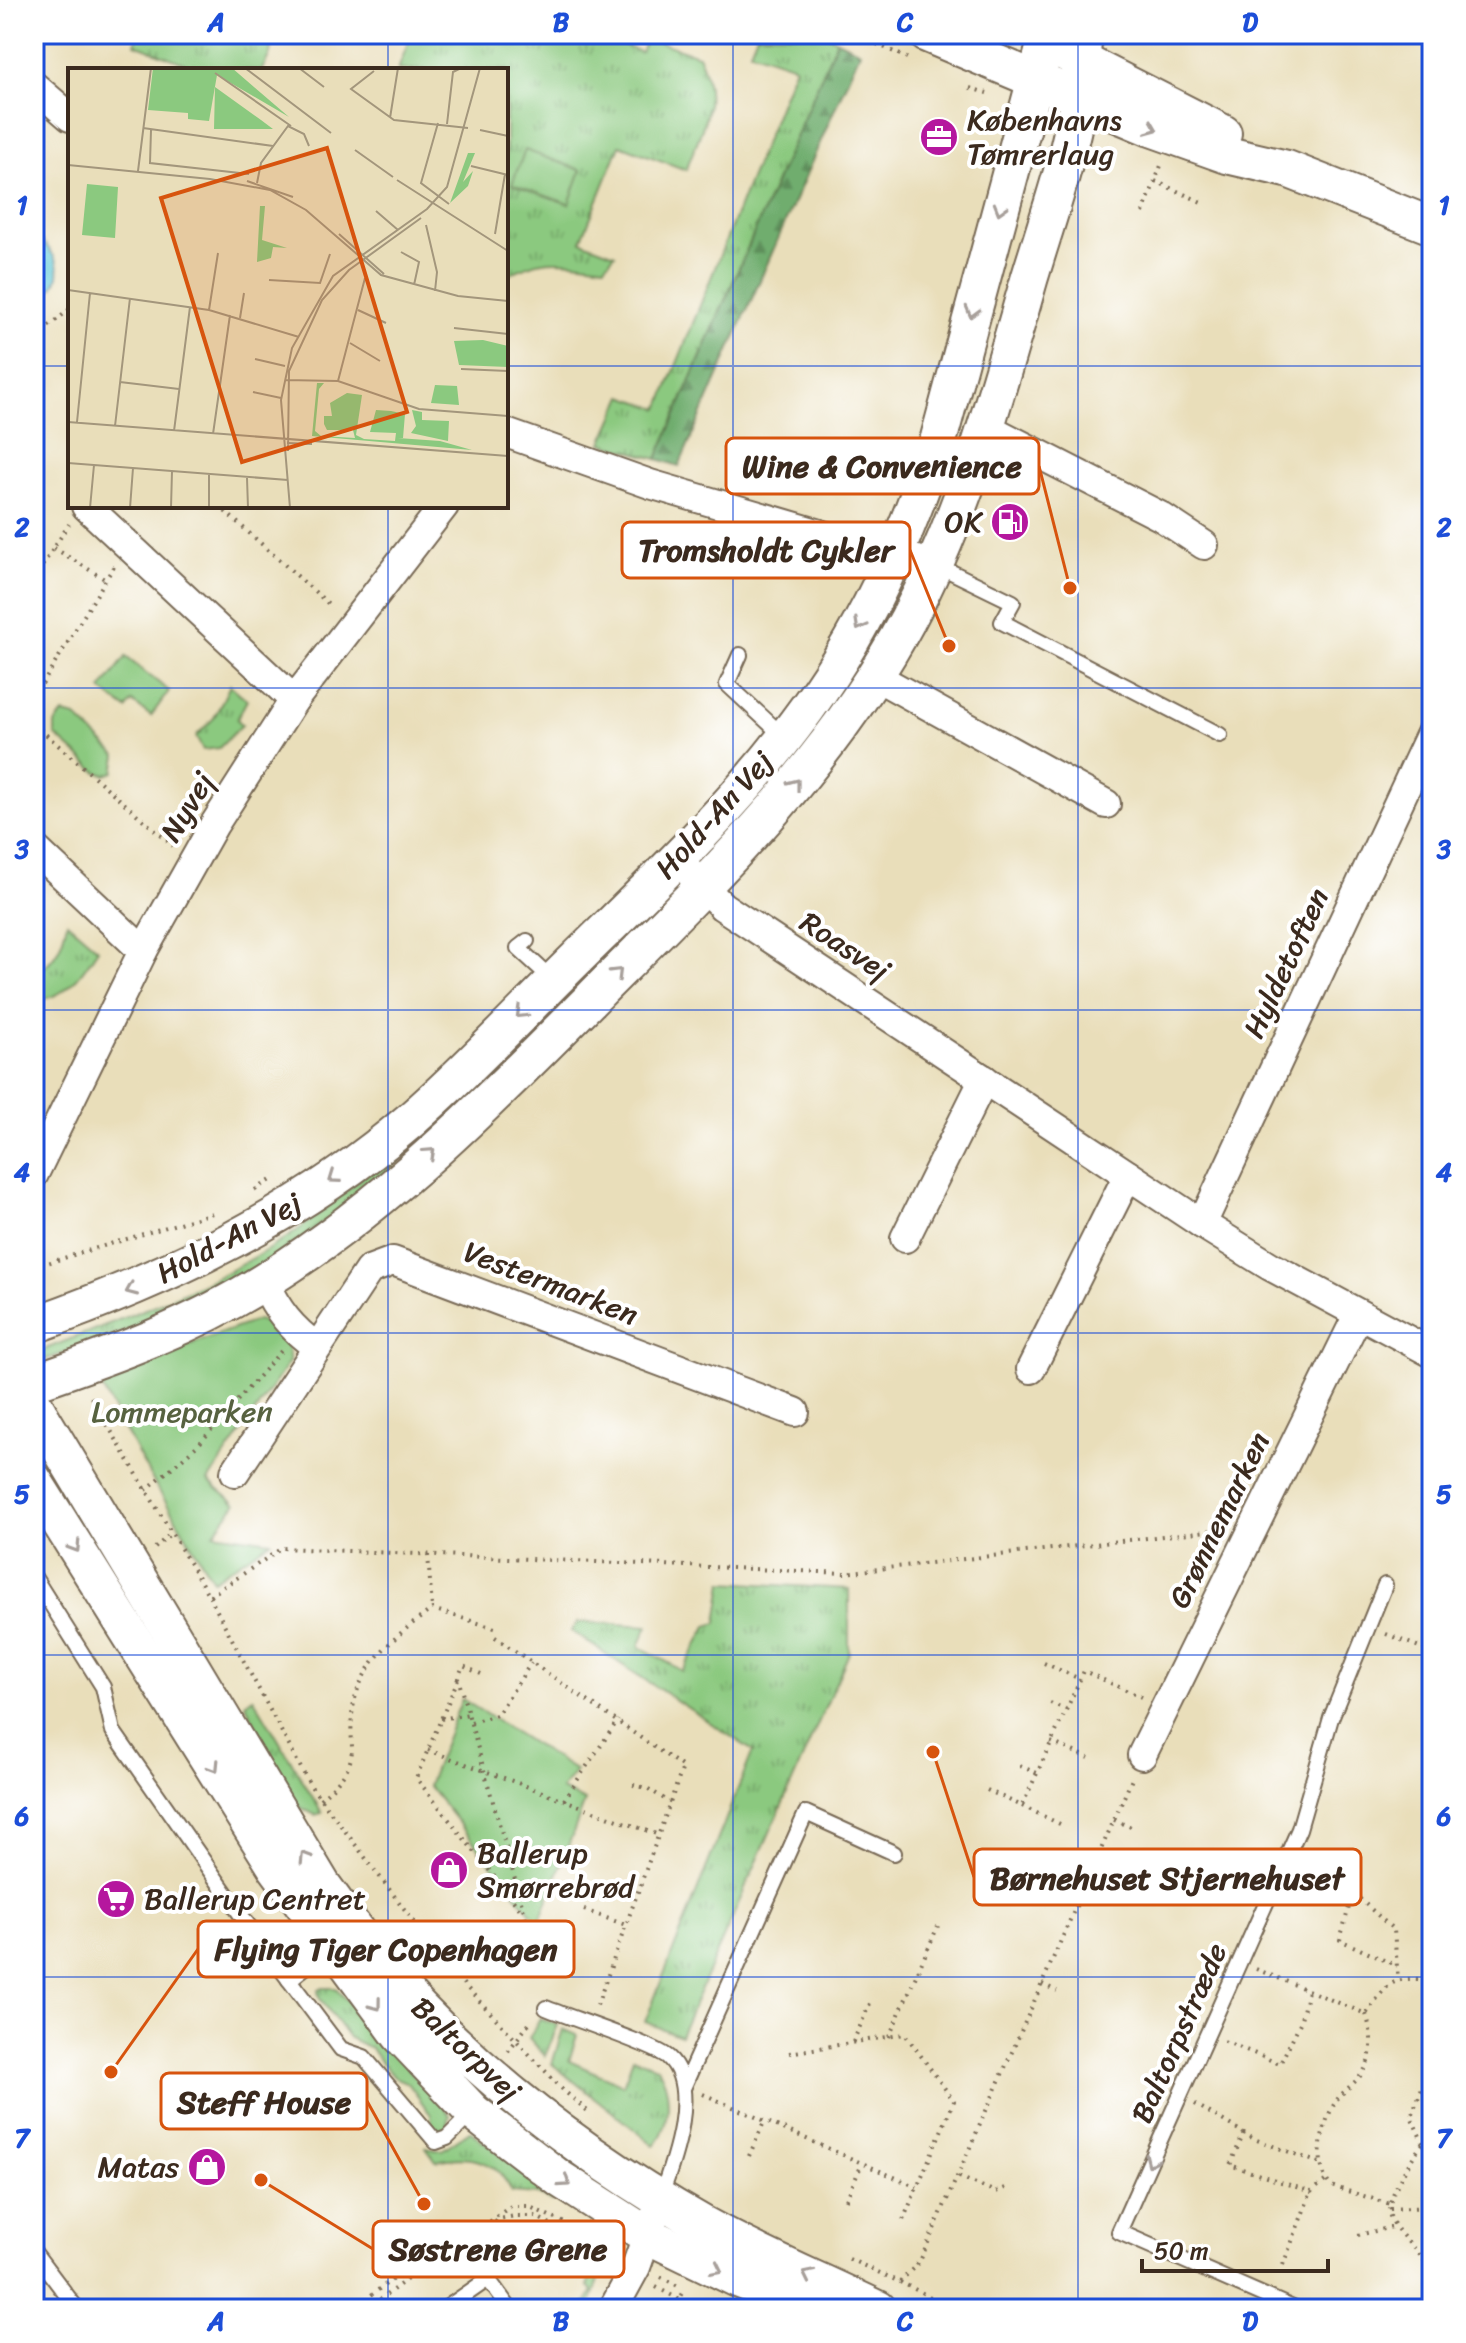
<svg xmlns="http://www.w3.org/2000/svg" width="1466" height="2343" viewBox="0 0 1466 2343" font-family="Sriracha,sans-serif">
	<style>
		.grass { fill: url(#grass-tufts); stroke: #637a4e; stroke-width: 2 }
		.forest { fill: url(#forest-firs); stroke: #566c46; stroke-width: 2 }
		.green { fill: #8bc97f; stroke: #637a4e; stroke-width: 2 }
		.water { fill: url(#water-ripples); stroke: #4c7a7a; stroke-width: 2 }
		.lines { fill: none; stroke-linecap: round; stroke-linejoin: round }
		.service-casing { stroke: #786955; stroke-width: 18 }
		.minor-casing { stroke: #786955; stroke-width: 32 }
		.tertiary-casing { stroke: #786955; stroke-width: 40 }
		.path { stroke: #786955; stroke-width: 4; stroke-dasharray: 2 6; stroke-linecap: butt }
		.service { stroke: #fff; stroke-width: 14 }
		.minor { stroke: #fff; stroke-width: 28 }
		.tertiary { stroke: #fff; stroke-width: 36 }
		.oneway { stroke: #a79f9a }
		.grid { fill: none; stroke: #1d4ed8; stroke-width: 2; stroke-opacity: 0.55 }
		.labels { text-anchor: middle; stroke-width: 8; stroke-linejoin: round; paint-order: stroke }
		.poi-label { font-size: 30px; fill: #3b2a1e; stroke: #fff; text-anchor: start }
		.street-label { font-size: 30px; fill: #3b2a1e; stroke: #fff }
		.park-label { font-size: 30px; fill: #576240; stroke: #fff }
		.inset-road { fill: none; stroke: #a3967c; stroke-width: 2 }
		.view { fill: #d7540e; fill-opacity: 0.15; stroke: #d7540e; stroke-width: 4 }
		.inset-edge { fill: none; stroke: #3b2a1e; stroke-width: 4 }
		.leader { fill: none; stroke: #d7540e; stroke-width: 3 }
		.callout-dot { fill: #d7540e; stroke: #fff; stroke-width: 3 }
		.callout { fill: #fff; stroke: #d7540e; stroke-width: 3 }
		.callout-label { font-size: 32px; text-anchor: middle; font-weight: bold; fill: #3b2a1e }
		.neatline { fill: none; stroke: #1d4ed8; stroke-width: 3 }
		.grid-label { font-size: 26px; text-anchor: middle; font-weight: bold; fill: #1d4ed8 }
	</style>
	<defs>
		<pattern id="grass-tufts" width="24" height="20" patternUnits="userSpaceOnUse" patternTransform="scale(2)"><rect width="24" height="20" fill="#8bc97f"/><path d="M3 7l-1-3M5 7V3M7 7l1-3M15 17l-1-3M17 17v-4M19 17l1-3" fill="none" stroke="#73a367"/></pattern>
		<pattern id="forest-firs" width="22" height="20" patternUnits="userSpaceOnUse" patternTransform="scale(2)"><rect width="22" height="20" fill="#70ad6e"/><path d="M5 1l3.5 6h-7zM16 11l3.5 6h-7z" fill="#5d8d5a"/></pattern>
		<pattern id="water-ripples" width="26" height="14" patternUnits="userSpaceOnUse" patternTransform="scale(2)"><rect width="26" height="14" fill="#5ec9d7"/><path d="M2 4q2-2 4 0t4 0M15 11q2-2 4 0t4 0" fill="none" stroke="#4fa3ae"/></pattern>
	</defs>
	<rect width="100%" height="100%" fill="#fff"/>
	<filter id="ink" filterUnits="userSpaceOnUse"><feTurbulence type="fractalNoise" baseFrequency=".0125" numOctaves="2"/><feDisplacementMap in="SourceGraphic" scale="16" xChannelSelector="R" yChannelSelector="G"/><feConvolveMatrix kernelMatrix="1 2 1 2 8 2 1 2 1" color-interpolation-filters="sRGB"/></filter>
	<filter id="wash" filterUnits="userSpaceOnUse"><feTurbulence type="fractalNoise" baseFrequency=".006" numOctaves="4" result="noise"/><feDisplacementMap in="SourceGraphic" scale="32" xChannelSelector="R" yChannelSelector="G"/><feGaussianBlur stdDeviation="1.8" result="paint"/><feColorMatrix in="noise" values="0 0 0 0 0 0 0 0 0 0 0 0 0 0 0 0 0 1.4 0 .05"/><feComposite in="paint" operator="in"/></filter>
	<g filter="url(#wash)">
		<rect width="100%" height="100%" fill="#e9deba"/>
		<g class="grass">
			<path d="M139,34H273L270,54L262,70H201L135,44Z"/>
			<path d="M411,34H597L641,52L647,38L698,55C720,102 703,124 686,170L620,145L581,241L615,254L605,266C565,261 541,254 506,277V70H398Z"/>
			<path d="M757,34H825L837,40L657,459L602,443L623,396L659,409L795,66L750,51Z"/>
			<path d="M230,685L247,700L237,719L242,725L219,748L203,750L196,736L214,718Z"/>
			<path d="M647,908L655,915C533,1034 397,1183 250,1272C186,1311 115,1337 44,1360L41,1351C117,1320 196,1292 267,1250C304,1229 337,1199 370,1171Z"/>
			<path d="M67,922L98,949C82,974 65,1000 34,1000V975C55,961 62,947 67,922Z"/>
			<path d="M723,1582L849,1589V1653L680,2036L645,2022L753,1751L571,1631L578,1622L648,1626L639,1646L683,1671L707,1626L717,1623Z"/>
			<path d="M253,1697L322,1813L315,1815L294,1804L245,1703Z"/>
			<path d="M322,1988H336L450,2115L447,2129L437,2130L431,2125V2115L408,2083L394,2077L370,2048L348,2037L319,1997L318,1990Z"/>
			<path d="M540,2019L558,2025L545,2056L529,2038Z"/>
			<path d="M563,2029L577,2035L569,2061L623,2085L633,2058L657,2067C672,2087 672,2127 654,2145L552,2064Z"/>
			<path d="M470,2131L556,2198L552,2202L537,2194L512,2192C497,2159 469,2154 436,2161L426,2147L442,2150Z"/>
			<path d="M599,2256L605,2259L590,2309H584L593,2291L588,2287Z"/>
		</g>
		<path class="forest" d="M837,40L860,51L679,466L657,459Z"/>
		<g class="green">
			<path d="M525,150L581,170L569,204L512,184Z"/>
			<path d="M126,657L169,691L151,716L132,702L127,709L101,690Z"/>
			<path d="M63,714L76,717L117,756L114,772L106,775L97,772L55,735V724Z"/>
			<path d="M258,1320C276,1325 291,1343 289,1362L208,1481L236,1504L214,1533L271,1541L213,1580L150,1476L100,1384L132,1365Z"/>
			<path d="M462,1699L576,1771L561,1790L585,1801L539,1923L428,1785Z"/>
		</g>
		<path class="water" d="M34,232C64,263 69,278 34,308Z"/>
	</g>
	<g filter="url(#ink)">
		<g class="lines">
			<defs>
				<g id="service">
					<path d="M935,564L1013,602L1002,622L1220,735"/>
					<path d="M740,655L727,684L784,737"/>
					<path d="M527,941L518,948L553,980"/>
					<path d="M34,1577L103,1687L113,1731L248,1925L341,2049L364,2057L436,2142L447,2138L472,2113"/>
					<path d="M289,1980L332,1946"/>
					<path d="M546,2008C568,2017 654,2045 668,2057C701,2087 673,2163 660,2198"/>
					<path d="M684,2086L806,1813L894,1853"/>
					<path d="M34,2252L77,2309"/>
					<path d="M445,2309L488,2279L510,2309"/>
					<path d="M1295,2309L1119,2232L1299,1829L1331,1718L1385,1585"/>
				</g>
				<g id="minor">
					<path d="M34,86L70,117"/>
					<path d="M986,427L1160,516L1204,545"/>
					<path d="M506,433L650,484L868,548L934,564"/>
					<path d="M86,506L294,700"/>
					<path d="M875,676L1106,804"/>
					<path d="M34,848L143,951"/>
					<path d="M689,872L722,906L1202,1224L1270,1266L1432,1353"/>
					<path d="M34,1174L143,951L214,825L294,700L444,506"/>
					<path d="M1202,1224L1432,731"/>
					<path d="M905,1238L984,1079"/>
					<path d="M264,1282C277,1310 291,1329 317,1347"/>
					<path d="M1031,1369L1128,1175"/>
					<path d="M235,1472L369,1270L393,1261L795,1412"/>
					<path d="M1142,1755L1358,1315"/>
					<path d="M613,2309L636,2267L653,2219"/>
				</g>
				<g id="tertiary">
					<path d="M927,34L1151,128L1227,155L1287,169L1432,226"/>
					<path d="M1062,51L1223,133"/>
					<path d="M34,1325C172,1276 300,1215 412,1119C469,1069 522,1012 576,959C680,857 790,754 860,625C893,566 917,502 939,438L1048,34"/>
					<path d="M34,1382C113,1355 194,1326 265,1281C390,1203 495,1096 598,992C713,877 831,763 908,619C965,512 996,395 1029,280C1047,220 1069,159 1079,97C1082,76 1081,55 1084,34"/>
					<path d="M34,1405L323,1886C354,1928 384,1972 420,2009C503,2095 600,2166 704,2225C760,2256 820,2281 878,2309"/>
					<path d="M34,1481L276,1867L400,2035L473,2112L560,2179L647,2235L740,2280L815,2309"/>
				</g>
			</defs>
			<use href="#service" class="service-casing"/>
			<use href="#minor" class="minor-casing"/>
			<use href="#tertiary" class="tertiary-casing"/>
			<g class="path">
				<path d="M855,34L907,58"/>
				<path d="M970,88L987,93"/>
				<path d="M1155,181L1206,204"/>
				<path d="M1143,213L1162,163"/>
				<path d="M34,331L48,327L70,309"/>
				<path d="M219,506L332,607"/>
				<path d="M54,548L106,580"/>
				<path d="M34,579L69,524"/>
				<path d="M34,698L114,566"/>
				<path d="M34,724L173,846"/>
				<path d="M255,1190L271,1180"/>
				<path d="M34,1267L216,1212"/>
				<path d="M91,1397L209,1596L310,1785L453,1973L563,2090L591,2114"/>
				<path d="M146,1490L199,1444L281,1351"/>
				<path d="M155,1548L171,1533"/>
				<path d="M428,1555L432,1608"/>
				<path d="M210,1596L282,1548L844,1573L1224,1529"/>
				<path d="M1386,1634L1432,1652"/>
				<path d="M495,1637L683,1767L596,2008"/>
				<path d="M1044,1663L1080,1679"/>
				<path d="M481,1674L463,1666L458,1678L527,1922L567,1955"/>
				<path d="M458,1679L416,1778L523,1913"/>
				<path d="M1050,1703L1066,1709"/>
				<path d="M441,1719L469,1714"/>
				<path d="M471,1722L497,1715L531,1663"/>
				<path d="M1051,1742L1089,1758"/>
				<path d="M428,1750L659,1835"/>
				<path d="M1020,1766L1037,1773"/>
				<path d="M633,1785L647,1788L671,1803"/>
				<path d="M987,1790L1022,1806L1084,1671L1141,1697"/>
				<path d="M320,1799C372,1754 341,1749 356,1695C368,1656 401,1632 432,1609L498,1629"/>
				<path d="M564,1800L618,1720"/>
				<path d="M1022,1806L1060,1824"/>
				<path d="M1114,1820L1136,1829"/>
				<path d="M1045,1858L1090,1876"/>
				<path d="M1348,1888L1394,1930L1398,1979"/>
				<path d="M1353,1892L1340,1940L1397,1966"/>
				<path d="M584,1910L626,1925"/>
				<path d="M413,1944L424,1935"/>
				<path d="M1256,1969L1366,2014C1389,1982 1390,1976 1432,1980"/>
				<path d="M1042,1984L1057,1991"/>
				<path d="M1366,2014C1372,2033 1374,2051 1365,2069C1359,2080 1347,2088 1339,2097C1323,2117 1311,2165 1331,2186L1390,2204"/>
				<path d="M889,2037L938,1926"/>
				<path d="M1224,2041L1280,2064L1300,2023L1308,1991"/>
				<path d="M853,2042L872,1999"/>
				<path d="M508,2051L532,2020"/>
				<path d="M789,2053L905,2034L954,2101L901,2225"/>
				<path d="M703,2094L917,2187"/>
				<path d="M1195,2104L1254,2139L1322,2164"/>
				<path d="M1244,2133L1230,2165L1311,2192L1325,2181"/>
				<path d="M1423,2143L1411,2116L1432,2064"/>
				<path d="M749,2156L765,2120"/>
				<path d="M959,2177L996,2192L1008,2187"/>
				<path d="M846,2200L862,2164"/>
				<path d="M1390,2209L1432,2207"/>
				<path d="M1358,2235L1397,2226"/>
				<path d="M849,2259L900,2282L920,2261L1132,1779"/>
				<path d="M1425,2261C1415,2248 1395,2231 1390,2216C1384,2200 1413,2156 1423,2143L1432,2142"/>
				<path d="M1283,2265L1311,2192"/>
				<path d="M661,2277L678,2286"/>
				<path d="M900,2282L955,2309"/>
				<path d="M656,2287L686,2303L683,2309"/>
				<path d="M352,2309L419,2260L433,2263L511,2206H528L584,2232"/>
				<path d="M367,2309L417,2272L427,2276L499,2219L515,2216H535L614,2257"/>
				<path d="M673,2309L685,2290"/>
			</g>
			<use href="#service" class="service"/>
			<use href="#minor" class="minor"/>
			<use href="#tertiary" class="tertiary"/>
		</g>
		<defs><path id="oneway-chevron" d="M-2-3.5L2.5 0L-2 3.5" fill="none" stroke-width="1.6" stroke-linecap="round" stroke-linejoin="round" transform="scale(2)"/></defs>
		<g class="oneway">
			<use href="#oneway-chevron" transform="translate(1152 128) rotate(22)"/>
			<use href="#oneway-chevron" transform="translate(1000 209) rotate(106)"/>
			<use href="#oneway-chevron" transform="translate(972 312) rotate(105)"/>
			<use href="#oneway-chevron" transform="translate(860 625) rotate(119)"/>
			<use href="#oneway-chevron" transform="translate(795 784) rotate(-52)"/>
			<use href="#oneway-chevron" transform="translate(617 973) rotate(-45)"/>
			<use href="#oneway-chevron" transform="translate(521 1013) rotate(136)"/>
			<use href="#oneway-chevron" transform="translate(430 1153) rotate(-42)"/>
			<use href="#oneway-chevron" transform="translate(334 1178) rotate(145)"/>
			<use href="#oneway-chevron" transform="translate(131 1290) rotate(157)"/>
			<use href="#oneway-chevron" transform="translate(75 1547) rotate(58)"/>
			<use href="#oneway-chevron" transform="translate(214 1767) rotate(58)"/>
			<use href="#oneway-chevron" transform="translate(305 1857) rotate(-122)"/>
			<use href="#oneway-chevron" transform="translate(376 2005) rotate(53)"/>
			<use href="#oneway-chevron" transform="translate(1151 2161) rotate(114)"/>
			<use href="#oneway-chevron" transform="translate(565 2182) rotate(34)"/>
			<use href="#oneway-chevron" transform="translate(717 2269) rotate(26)"/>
			<use href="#oneway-chevron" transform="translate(808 2275) rotate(-154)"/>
		</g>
	</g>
	<path class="grid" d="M388,34V70M733,34V2309M1078,34V2309M34,366H70M506,366H1432M388,506V2309M34,688H1432M34,1010H1432M34,1333H1432M34,1655H1432M34,1977H1432"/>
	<defs>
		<symbol id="office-disc" viewBox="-11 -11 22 22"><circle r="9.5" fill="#b5179e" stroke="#fff"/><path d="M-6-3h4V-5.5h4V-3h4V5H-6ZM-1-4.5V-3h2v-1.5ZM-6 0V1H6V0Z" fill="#fff"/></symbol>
		<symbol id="fuel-disc" viewBox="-11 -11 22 22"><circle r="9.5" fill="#b5179e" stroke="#fff"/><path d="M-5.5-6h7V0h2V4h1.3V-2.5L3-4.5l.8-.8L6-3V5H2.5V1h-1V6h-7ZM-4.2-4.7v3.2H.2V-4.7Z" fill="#fff"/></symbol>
		<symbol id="shop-disc" viewBox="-11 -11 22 22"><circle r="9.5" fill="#b5179e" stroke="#fff"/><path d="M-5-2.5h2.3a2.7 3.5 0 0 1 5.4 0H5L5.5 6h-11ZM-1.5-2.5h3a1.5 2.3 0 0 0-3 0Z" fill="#fff"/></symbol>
		<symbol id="supermarket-disc" viewBox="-11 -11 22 22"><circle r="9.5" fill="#b5179e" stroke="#fff"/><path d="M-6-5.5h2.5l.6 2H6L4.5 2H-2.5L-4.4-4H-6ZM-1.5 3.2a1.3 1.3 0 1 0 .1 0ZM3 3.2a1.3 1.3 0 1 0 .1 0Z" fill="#fff"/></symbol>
	</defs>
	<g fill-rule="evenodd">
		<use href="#office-disc" x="917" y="115" width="44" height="44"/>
		<use href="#fuel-disc" x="988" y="500" width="44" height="44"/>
		<use href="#shop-disc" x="427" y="1848" width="44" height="44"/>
		<use href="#supermarket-disc" x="94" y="1877" width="44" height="44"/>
		<use href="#shop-disc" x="185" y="2145" width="44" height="44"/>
	</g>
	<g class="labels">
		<g class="poi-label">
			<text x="967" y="130">Københavns<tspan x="967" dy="34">Tømrerlaug</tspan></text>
			<text x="982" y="532" text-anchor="end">OK</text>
			<text x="477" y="1863">Ballerup<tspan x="477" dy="34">Smørrebrød</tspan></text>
			<text x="144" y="1909">Ballerup Centret</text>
			<text x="179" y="2177" text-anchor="end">Matas</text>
		</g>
		<g class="street-label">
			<text transform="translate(187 807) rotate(-59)" y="10">Nyvej</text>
			<text transform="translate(714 815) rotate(-48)" y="10">Hold-An Vej</text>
			<text transform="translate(845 946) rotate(33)" y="10">Roasvej</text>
			<text transform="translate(1286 963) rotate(-65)" y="10">Hyldetoften</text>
			<text transform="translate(229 1238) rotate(-28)" y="10">Hold-An Vej</text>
			<text transform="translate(551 1283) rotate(21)" y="10">Vestermarken</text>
			<text transform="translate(1219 1520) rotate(-64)" y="10">Grønnemarken</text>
			<text transform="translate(1179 2033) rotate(-66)" y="10">Baltorpstræde</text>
			<text transform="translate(466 2049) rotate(43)" y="10">Baltorpvej</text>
		</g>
		<g class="park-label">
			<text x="182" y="1422">Lommeparken</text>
		</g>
	</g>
	<g transform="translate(68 68)">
		<rect width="440" height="440" fill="#e9deba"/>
		<path d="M85,0H164L221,49L149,7L141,53L120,51V45L80,42ZM400,85H407L395,114L405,103L400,118L382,135ZM192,138H197L194,172L219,180L205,179L203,190L189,194ZM249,315H256L251,321L247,363L253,368L287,370L285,362H259L256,356V348H264L262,335L279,325L294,327L288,367L296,371L327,373L328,365L302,364L308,342L323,343L337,346L335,370H330L372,373L404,382L244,368ZM344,342L354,344V352L381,353L380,373L343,365L348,358Z" fill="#8bc97f"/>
		<path d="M147,19L193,52L205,61H146ZM19,116L50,119L47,170L14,167ZM415,272L440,278V299L391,297L386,273ZM367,317L389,318L391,337L363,335Z" fill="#8bc97f"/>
		<path class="inset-road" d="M177,0L263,65M231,0L256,19M306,3L283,21L326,52L400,60M147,5L223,58M322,50L330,0M370,55L353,115L381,136M379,56L385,4L393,0M75,60L205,78M83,62L82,95L181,106M412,62L440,68M287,82L325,109M0,97L142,111L202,122L238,142L313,207L390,228L440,233M403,98L440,107M70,103L83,0M329,112L440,183M179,113L225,129M189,115L193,95L220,58L236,66L241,78M308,143L330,162M358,157L369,204L367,223M271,166L316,206M427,166L437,106M333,184L351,194L346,217M201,212L252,215L262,186M0,222L141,242L231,269M141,242L150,185M290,242L318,255M172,250L176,225M386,260L440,266M282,275L312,293M187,291L217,298M393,301L440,303M217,312L270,313L351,341L440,348M270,313L297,210M52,314L111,321M185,324L213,330M0,354L440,388M9,354L22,225M47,358L62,230M106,363L122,239M145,366L162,247M219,375L244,376M220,383L221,303L254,232L281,202L353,150M0,395L220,412M179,410L180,440M22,440L26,397M62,440L65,400M103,440L104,403M141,440V407M222,440L213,332L224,280L265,208L359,141L379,119L412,0"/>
		<path class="view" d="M259,80L339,344L174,394L93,130Z"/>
		<rect width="440" height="440" class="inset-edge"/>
	</g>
	<path class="leader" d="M1070 588L1039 466M949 646L910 550M933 1752L974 1877M111 2072L198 1949M424 2204L367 2101M261 2180L373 2249"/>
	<g class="callout-dot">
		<circle cx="1070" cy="588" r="8"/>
		<circle cx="949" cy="646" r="8"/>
		<circle cx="933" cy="1752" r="8"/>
		<circle cx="111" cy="2072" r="8"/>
		<circle cx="424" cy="2204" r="8"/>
		<circle cx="261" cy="2180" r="8"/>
	</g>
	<g class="callout">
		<rect x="726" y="438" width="313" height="56" rx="8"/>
		<rect x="622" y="522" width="288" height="56" rx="8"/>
		<rect x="974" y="1849" width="387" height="56" rx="8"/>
		<rect x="198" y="1921" width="376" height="56" rx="8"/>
		<rect x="161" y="2073" width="206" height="56" rx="8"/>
		<rect x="373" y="2221" width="251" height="56" rx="8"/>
	</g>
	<g class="callout-label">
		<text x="882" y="477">Wine &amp; Convenience</text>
		<text x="766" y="561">Tromsholdt Cykler</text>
		<text x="1167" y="1889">Børnehuset Stjernehuset</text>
		<text x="386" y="1960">Flying Tiger Copenhagen</text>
		<text x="264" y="2113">Steff House</text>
		<text x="498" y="2260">Søstrene Grene</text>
	</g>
	<rect width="1466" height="2343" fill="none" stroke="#fff" stroke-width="88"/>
	<path d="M1142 2259v12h186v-12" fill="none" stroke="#3b2a1e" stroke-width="4"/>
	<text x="1154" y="2259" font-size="24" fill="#3b2a1e" stroke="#ffffff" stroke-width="6" paint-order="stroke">50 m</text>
	<rect x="44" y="44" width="1378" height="2255" class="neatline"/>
	<g class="grid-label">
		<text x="216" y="31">A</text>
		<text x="561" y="31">B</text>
		<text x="905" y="31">C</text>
		<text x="1250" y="31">D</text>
		<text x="22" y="214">1</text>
		<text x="1444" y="214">1</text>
		<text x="22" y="536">2</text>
		<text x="1444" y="536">2</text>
		<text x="22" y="858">3</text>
		<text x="1444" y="858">3</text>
		<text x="22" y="1181">4</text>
		<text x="1444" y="1181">4</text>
		<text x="22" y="1503">5</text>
		<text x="1444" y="1503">5</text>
		<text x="22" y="1825">6</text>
		<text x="1444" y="1825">6</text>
		<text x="22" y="2147">7</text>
		<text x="1444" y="2147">7</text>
		<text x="216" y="2330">A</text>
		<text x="561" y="2330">B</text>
		<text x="905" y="2330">C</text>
		<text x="1250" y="2330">D</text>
	</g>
</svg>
